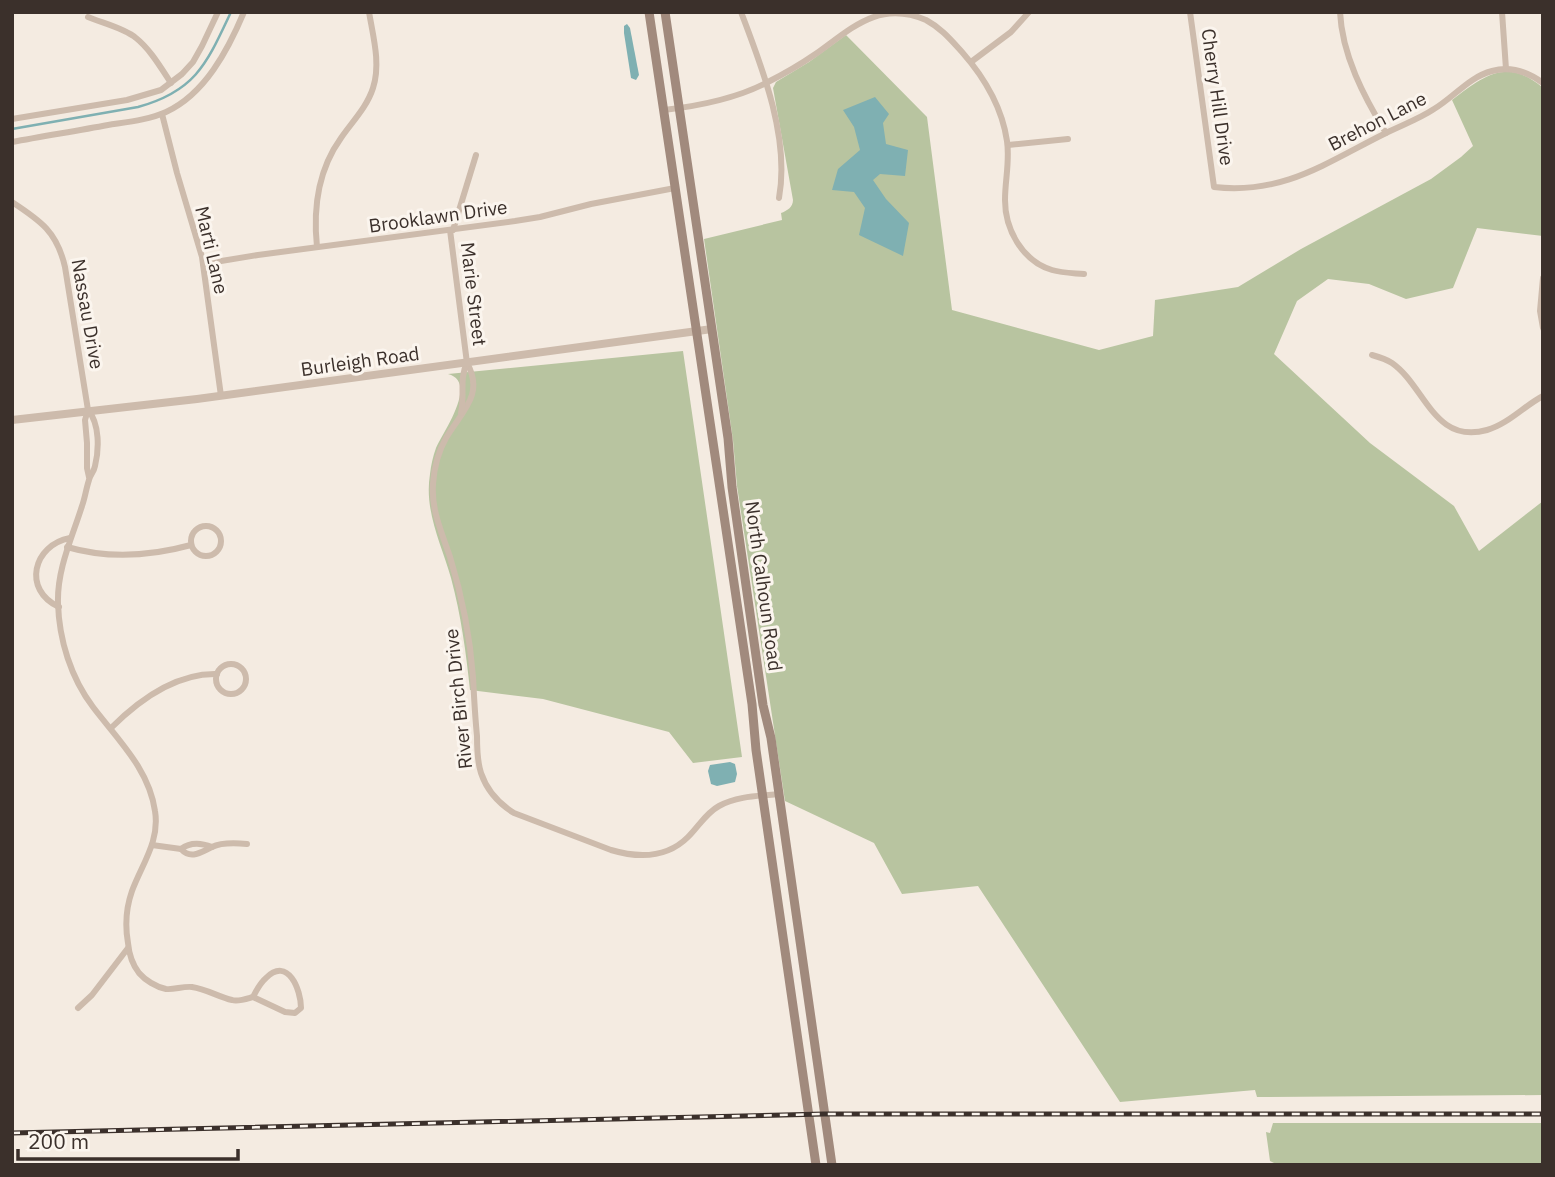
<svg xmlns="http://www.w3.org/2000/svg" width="1555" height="1177" viewBox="0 0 1555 1177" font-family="'IBM Plex Sans',sans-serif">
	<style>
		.green { fill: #b8c4a0 }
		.water { fill: #7fb0b2 }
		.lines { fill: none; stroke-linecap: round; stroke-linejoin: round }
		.stream { stroke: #7fb0b2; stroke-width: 2.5 }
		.minor { stroke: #cdbbac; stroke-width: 6 }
		.tertiary { stroke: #cdbbac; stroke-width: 8 }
		.secondary { stroke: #a18a7d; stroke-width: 9 }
		.rail-casing { stroke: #3b302b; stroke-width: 5 }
		.rail { stroke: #fbf5ee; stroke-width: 2.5; stroke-dasharray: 8; stroke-linecap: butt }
		.labels { text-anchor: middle; stroke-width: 6; stroke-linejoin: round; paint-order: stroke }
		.street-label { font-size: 19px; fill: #3b302b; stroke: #fbf5ee }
	</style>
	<rect width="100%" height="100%" fill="#f4ebe1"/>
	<g class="green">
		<path d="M846,35L927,117L952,310L1099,350L1153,336L1155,300L1238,287L1301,249L1431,179L1461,157L1473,146L1452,100C1483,77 1506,57 1542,87L1543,236L1477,228L1453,288L1406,299L1369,284L1328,279L1297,301L1274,354L1370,443L1454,506L1479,551L1543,501V1095L1257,1097L1255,1090L1120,1102L978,886L902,894L874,843L785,801L737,486L733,440L704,239L782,220L781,213C787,211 793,207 793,200L773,88L776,82L809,62Z"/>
		<path d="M683,351L742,757L693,763L669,732L543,699L470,690C466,652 461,615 451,578C441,543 424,511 430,474C431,465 433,456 436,448C443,432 479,382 448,374Z"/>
		<path d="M1273,1123H1543V1165H1278L1270,1161L1266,1132L1270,1133Z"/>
	</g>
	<g class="water">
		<path d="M627,24L630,28L639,75L636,80L631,78L624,33V26Z"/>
		<path d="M875,97L889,114L883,123L886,144L908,150L905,176L880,174L873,180L886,199L909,223L903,256L859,235L865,208L854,192L832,190L838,169L860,150L854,127L843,110Z"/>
		<path d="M730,762L735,764L737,774L735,782L717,786L711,784L708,771L710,765Z"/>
	</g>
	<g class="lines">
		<path class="stream" d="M12,129L138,107C196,91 207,63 231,12"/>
		<g class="minor">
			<path d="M741,12C762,67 790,138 779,198"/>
			<path d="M1190,12L1214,187C1284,195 1327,162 1386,133C1402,125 1419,119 1434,109C1454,97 1469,77 1492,71C1510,66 1528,72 1543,83"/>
			<path d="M1340,12C1342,55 1364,97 1386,133"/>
			<path d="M1502,12L1506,69"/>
			<path d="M88,17C102,23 124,28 136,38C150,49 161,68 171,83"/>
			<path d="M971,62L1011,32L1029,12"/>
			<path d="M664,110C699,106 735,99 766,83C784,74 801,64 817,53C852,28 879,0 926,20C941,28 951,40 962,52C984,77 1002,107 1007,141C1010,161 1005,180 1005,200C1005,229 1022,261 1052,270C1062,273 1073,273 1084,274"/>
			<path d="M162,114L177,173L202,257L221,396"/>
			<path d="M12,119L127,100L161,90L182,74L193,62L202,46L218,12"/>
			<path d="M12,142C44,136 76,131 108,125C127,122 148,120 166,112C205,94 228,50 244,12"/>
			<path d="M1008,145L1068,139"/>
			<path d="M12,202C41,221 57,232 65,267L88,410C100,424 99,450 95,466C94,472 90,475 89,480C86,489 85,498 82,506C72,538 57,569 58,603C59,640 71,678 93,707C118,740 149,769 155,811C160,841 142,864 132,891C126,908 125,926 128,943C129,954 132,964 139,973C145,980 156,987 166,989C174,990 183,986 192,987C206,989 219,997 232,1000C238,1002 246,999 253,997C256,991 260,983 266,978C288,956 301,990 301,1008L295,1013L285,1012L253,997"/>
			<path d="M450,230L467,363C485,395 461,412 446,438C438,452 434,469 433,484C431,510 442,533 450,557C462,596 470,636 473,677C474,697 475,716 477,736C477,748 477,761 481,773C487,791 498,803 514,813L611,850C638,858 667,858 688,837C699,826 706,813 719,806C737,796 759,796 779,794"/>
			<path d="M453,230L476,155"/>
			<path d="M317,247C313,209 318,170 341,138C352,122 367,107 373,88C381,64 373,36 369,12"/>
			<path d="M203,264L258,255L515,221L540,217L591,204L675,188"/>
			<path d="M1543,278L1540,311L1543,328"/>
			<path d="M1372,355C1379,357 1386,359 1392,363C1425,386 1434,445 1487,430C1508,424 1524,406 1543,396"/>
			<path d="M88,410L85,420L87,443V468L89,477"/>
			<path d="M461,413C465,396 459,378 467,363"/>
			<circle cx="206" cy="541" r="15"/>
			<path d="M67,547C108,559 151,556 191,545"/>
			<path d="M59,607C22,590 33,545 70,538"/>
			<circle cx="231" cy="679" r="15"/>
			<path d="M111,728C139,700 175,673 217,674"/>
			<path d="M152,845L181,849C190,842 202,843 212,847"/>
			<path d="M181,849C191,860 201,852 212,847C222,842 236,843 247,844"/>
			<path d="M78,1008L92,995L128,948"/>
		</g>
		<path class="tertiary" d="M12,420L197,399L712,329"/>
		<g class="secondary">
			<path d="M649,12L752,704L756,750L816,1165"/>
			<path d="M665,12L728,438L732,487L763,705L771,738L832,1165"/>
		</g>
		<defs>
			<path id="rail" d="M12,1133L824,1114H1543"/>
		</defs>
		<use href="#rail" class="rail-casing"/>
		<use href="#rail" class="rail"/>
	</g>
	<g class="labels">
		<g class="street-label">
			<text transform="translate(1218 97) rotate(82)" y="7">Cherry Hill Drive</text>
			<text transform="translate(1377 121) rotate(-27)" y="7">Brehon Lane</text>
			<text transform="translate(438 216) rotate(-8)" y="7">Brooklawn Drive</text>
			<text transform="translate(212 250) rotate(77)" y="7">Marti Lane</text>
			<text transform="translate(474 294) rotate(83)" y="7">Marie Street</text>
			<text transform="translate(88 314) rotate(80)" y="7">Nassau Drive</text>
			<text transform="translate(360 361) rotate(-8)" y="7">Burleigh Road</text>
			<text transform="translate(764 586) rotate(82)" y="7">North Calhoun Road</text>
			<text transform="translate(458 699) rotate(-96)" y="7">River Birch Drive</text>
		</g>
	</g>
	<rect width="1555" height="1177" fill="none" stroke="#3b302b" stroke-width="28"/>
	<path d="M18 1149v10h220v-10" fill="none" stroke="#3b302b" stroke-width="3.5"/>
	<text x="28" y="1149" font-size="21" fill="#3b302b" stroke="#fbf5ee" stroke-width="5" paint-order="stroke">200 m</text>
</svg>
